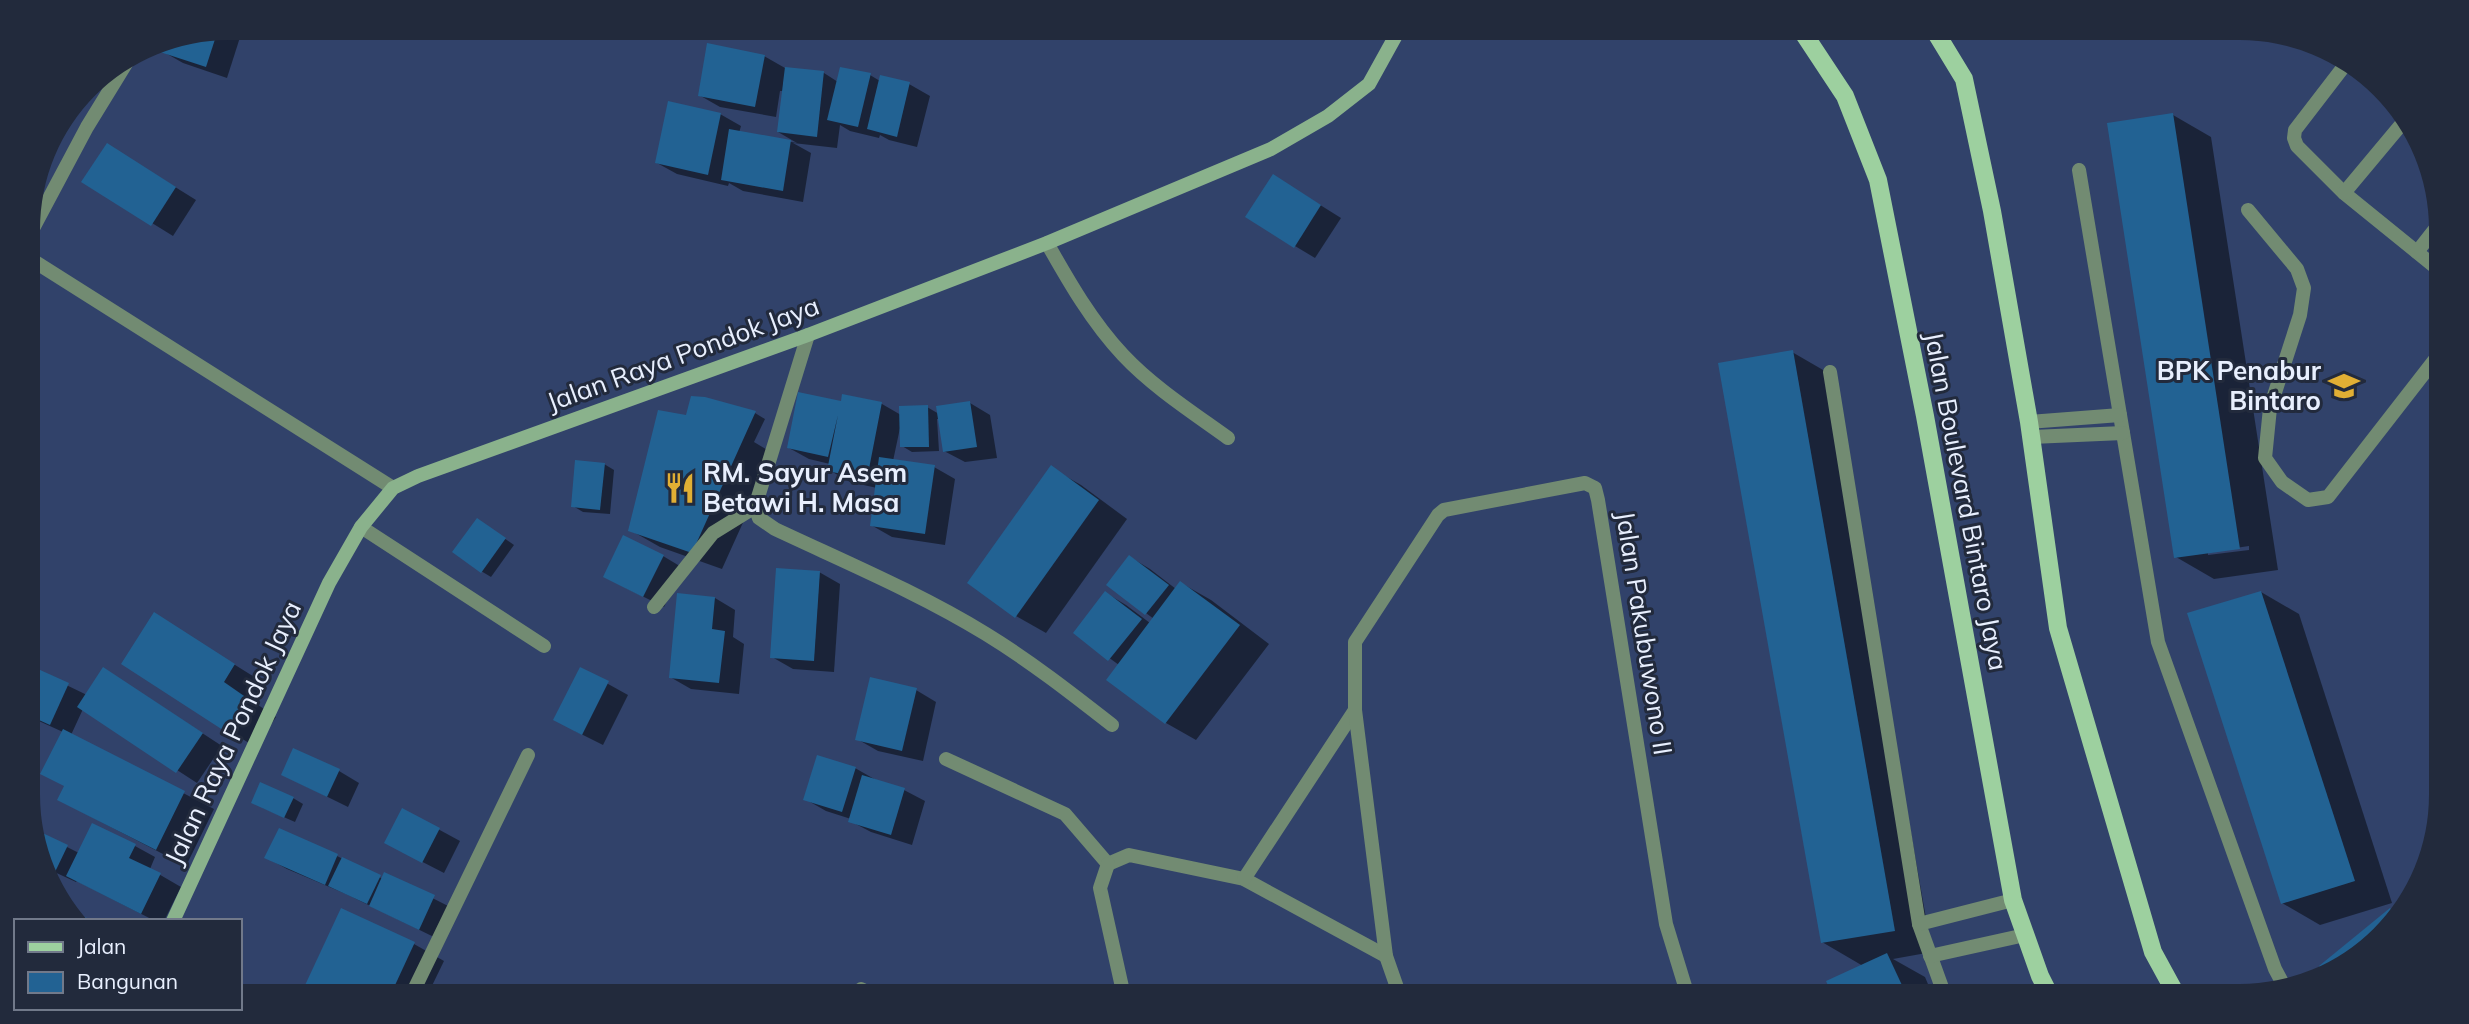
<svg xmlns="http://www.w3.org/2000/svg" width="2469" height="1024" viewBox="0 0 2469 1024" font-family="Mulish,sans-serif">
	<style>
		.shadow { fill: #0007; fill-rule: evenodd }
		.building { fill: #226293 }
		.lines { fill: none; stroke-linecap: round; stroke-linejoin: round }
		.service { stroke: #728b72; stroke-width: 14 }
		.minor { stroke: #728b72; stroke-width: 14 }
		.secondary { stroke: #8ab28c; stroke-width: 14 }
		.primary { stroke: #9dd09f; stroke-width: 18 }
		.labels { text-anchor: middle; stroke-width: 6; stroke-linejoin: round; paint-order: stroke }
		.street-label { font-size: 26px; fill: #e8effe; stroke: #222a3c }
		.poi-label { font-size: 26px; font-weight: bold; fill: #e8effe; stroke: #222a3c; text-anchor: end }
	</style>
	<rect width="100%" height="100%" fill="#31426a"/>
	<g class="shadow">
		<path d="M229,28H243L227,78L183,63L162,51L166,41Z"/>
		<path d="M764,56L785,68L824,73L838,82L870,75L880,81L909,84L930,96L917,147L889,140L880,135L879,138L850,131L840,125L837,148L793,143L811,153L803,202L743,191L729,183L728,186L677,174L657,163L720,114L741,126L739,133L797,143L778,132L783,91H780L776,117L720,107L699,95Z"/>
		<path d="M2173,115L2211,137L2278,570L2214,579L2176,557ZM2249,546V550L2208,555V552Z"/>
		<path d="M127,157L196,200L173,236L84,181Z"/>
		<path d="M1293,188L1341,218L1315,258L1295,246Z"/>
		<path d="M1792,352L1830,374L1932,952L1893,959L1925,977L1933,996H1835L1863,966L1822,942Z"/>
		<path d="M843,397L882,404L901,415L927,407L939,414L970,403L990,415L997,458L965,462L944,451L940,419H937L939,451L912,452L902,446L900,428L893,461L934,467L955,479L945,545L892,537L871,525L877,488L850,482L829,470L830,464L809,459L789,448L842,403Z"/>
		<path d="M755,413L765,419L754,442L774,454L722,569L660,547L630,530L687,417Z"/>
		<path d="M604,464L614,470L610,514L583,512L573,506Z"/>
		<path d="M1051,468L1081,485L1127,519L1046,633L1016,616L969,583Z"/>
		<path d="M487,526L514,545L491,577L481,571Z"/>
		<path d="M663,556L683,568L664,607L626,588Z"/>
		<path d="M1130,557L1150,569L1176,589L1181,583L1211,600L1269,644L1196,740L1166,723L1108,679L1119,665L1075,633L1106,593L1126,605L1150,623L1154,619L1108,585Z"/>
		<path d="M819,572L840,584L834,672L793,669L772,657Z"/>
		<path d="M2261,592L2299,614L2392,903L2320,925L2282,903Z"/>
		<path d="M715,598L735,610L733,637L744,644L739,694L691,689L670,677Z"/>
		<path d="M155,615L264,683L252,701L276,717L256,747L227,730Z"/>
		<path d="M29,667L87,695L104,669L222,746L197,783L83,709L71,735L214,809L186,866L59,800L65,786L63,732L30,717Z"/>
		<path d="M581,669L628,695L603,745L575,731Z"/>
		<path d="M916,690L936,702L923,761L878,751L857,739Z"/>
		<path d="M855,768L876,780L904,790L925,801L912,845L871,832L850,821L851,819L826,811L805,799Z"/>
		<path d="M339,771L359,783L348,807L283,775Z"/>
		<path d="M293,798L303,804L295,822L263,808Z"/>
		<path d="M403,810L460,841L444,873L407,854Z"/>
		<path d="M33,830L79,853L135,846L155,857L150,869L181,887L164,921H155L77,881L76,882L50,870Z"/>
		<path d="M337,856L383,879L385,874L454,909L440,940L346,894L287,869L267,858Z"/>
		<path d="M414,944L444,961L427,996H302Z"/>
	</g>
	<g class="building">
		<path d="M218,30L206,67L160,52L164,41Z"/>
		<path d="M707,43L765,55L755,107L698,96Z"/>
		<path d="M785,67L824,71L817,137L777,132Z"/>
		<path d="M840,67L871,73L858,127L827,120Z"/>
		<path d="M880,75L910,82L897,137L867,129Z"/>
		<path d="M668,101L721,113L708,175L655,163Z"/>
		<path d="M2173,113L2240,549L2174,558L2107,123Z"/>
		<path d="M729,129L791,140L783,191L721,180Z"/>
		<path d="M107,143L176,187L151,226L81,182Z"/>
		<path d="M1273,174L1321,205L1294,248L1245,217Z"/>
		<path d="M1793,350L1895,931L1821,943L1718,363Z"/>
		<path d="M798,392L841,401L842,394L882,402L867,479L827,471L838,415L828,457L787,448Z"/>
		<path d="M691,396L705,397L756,411L692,553L628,531L658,410L686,415Z"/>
		<path d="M970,401L977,447L943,452L936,406Z"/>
		<path d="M928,405L929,447H900L899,406Z"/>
		<path d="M879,457L935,465L925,534L870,526Z"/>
		<path d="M575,460L605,463L600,510L571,507Z"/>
		<path d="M1051,465L1099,500L1015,618L967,583Z"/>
		<path d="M477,518L506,538L481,573L452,552Z"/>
		<path d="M623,535L664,555L643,597L603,577Z"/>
		<path d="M1129,555L1169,585L1145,615L1106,585Z"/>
		<path d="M776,568L820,571L814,661L770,658Z"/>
		<path d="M1180,581L1240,625L1165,724L1106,680Z"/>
		<path d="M1105,591L1142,619L1108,661L1073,633Z"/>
		<path d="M2261,591L2355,881L2281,904L2187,613Z"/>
		<path d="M677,593L715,597L712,629L725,631L719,683L669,678Z"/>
		<path d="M154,612L235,664L224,682L247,698L226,732L121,664Z"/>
		<path d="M29,665L69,683L50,725L30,716Z"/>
		<path d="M103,667L203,733L176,773L77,707Z"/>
		<path d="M580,667L609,681L582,735L553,720Z"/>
		<path d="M870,677L917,688L902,751L855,740Z"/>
		<path d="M63,729L185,791L156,850L57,800L64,786L40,774Z"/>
		<path d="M293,748L340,769L327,797L281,775Z"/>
		<path d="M817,755L856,767L842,812L803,800Z"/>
		<path d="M862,775L905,788L891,835L848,822Z"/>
		<path d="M260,782L294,797L284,818L251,803Z"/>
		<path d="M402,808L440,828L422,863L384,843Z"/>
		<path d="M92,823L136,844L129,858L161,873L141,914L66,876Z"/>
		<path d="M32,828L68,845L55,872L50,870Z"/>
		<path d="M279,828L338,854L325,885L264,858Z"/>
		<path d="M342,857L381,875L367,904L328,886Z"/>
		<path d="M384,872L435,895L419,930L369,906Z"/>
		<path d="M66,908L93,921H74Z"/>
		<path d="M341,908L415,942L390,996H300Z"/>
		<path d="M2390,908L2394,913L2362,955L2322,970L2319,966Z"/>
		<path d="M1887,953L1907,996H1833L1826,981Z"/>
	</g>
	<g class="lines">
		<g class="service">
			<path d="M2345,65L2295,130L2294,138L2297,146L2344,193L2439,270"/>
			<path d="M2079,170L2158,642L2275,969L2283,984"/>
			<path d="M2344,193L2405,120"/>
			<path d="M2248,210L2297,269L2304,288L2300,315L2270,408L2265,458L2282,482L2308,500L2328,497L2440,353"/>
			<path d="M1047,243C1069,282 1092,322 1123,355C1153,387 1192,412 1228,438"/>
			<path d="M2417,252L2439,224"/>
			<path d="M1830,372L1919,924L1945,996"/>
			<path d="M2029,422L2120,415"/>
			<path d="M2031,437L2123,433"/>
			<path d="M1919,924L2013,900"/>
			<path d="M1930,956L2025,935"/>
		</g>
		<g class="minor">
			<path d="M29,236L87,127L130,57"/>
			<path d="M29,258L393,488"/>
			<path d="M808,335L755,507L759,518L775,529C845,562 919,593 986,634C1030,661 1071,693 1112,725"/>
			<path d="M361,527L544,646"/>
			<path d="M654,607L713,533L755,507"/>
			<path d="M946,759L1065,814L1108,864"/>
			<path d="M1108,864L1129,855L1244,879L1386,956"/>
			<path d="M1108,864L1100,888L1124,996"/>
			<path d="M1244,879L1355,710"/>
			<path d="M861,989L876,996"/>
			<path d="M240,995L241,996"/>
			<path d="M411,996L528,755"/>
			<path d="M1400,996L1386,956L1355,710V642L1438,515L1444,510L1585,483L1595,488L1598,500L1666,924L1688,996"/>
		</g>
		<path class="secondary" d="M173,921L329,583L361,527L393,488L418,476L808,335L1047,243L1271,149L1328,116L1369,84L1400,28"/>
		<g class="primary">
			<path d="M1800,28L1845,96L1878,180L1925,416L2013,900L2040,976L2050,996"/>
			<path d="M1933,28L1964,79L1992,211L2029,422L2058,628L2153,952L2177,996"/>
		</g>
	</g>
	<defs>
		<symbol id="school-bare" viewBox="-9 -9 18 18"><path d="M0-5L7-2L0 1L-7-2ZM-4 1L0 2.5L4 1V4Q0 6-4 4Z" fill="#e1af34" stroke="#222a3c" stroke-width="2.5" paint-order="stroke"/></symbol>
		<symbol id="restaurant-bare" viewBox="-9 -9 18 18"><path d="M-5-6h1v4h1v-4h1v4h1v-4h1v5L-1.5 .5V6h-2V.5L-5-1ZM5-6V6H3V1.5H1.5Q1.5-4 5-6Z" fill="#e1af34" stroke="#222a3c" stroke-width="2.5" paint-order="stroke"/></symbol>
	</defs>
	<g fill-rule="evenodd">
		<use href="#school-bare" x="2322" y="364" width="44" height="44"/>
		<use href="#restaurant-bare" x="658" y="466" width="44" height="44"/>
	</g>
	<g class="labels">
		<g class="street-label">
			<text transform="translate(683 354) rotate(-20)" y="9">Jalan Raya Pondok Jaya</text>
			<text transform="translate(1966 501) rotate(79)" y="9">Jalan Boulevard Bintaro Jaya</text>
			<text transform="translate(1644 633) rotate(81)" y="9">Jalan Pakubuwono II</text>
			<text transform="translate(233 733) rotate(-65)" y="9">Jalan Raya Pondok Jaya</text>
		</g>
		<g class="poi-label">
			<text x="2321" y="380">BPK Penabur<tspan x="2321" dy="30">Bintaro</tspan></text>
			<text x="703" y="482" text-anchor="start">RM. Sayur Asem<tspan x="703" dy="30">Betawi H. Masa</tspan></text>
		</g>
	</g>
	<path d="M0 0H2469V1024H0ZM229 40H2240A189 189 0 0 1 2429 229V795A189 189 0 0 1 2240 984H229A189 189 0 0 1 40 795V229A189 189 0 0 1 229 40Z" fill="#222a3c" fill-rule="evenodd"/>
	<rect x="14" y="919" width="228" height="91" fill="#222a3c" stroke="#71798a" stroke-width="2"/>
	<rect x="28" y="942" width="35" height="10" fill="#9dd09f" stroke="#71798a" stroke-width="2"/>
	<text x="77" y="954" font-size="21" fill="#e8effe">Jalan</text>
	<rect x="28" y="972" width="35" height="21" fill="#226293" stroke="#71798a" stroke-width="2"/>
	<text x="77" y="989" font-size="21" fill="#e8effe">Bangunan</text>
</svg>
